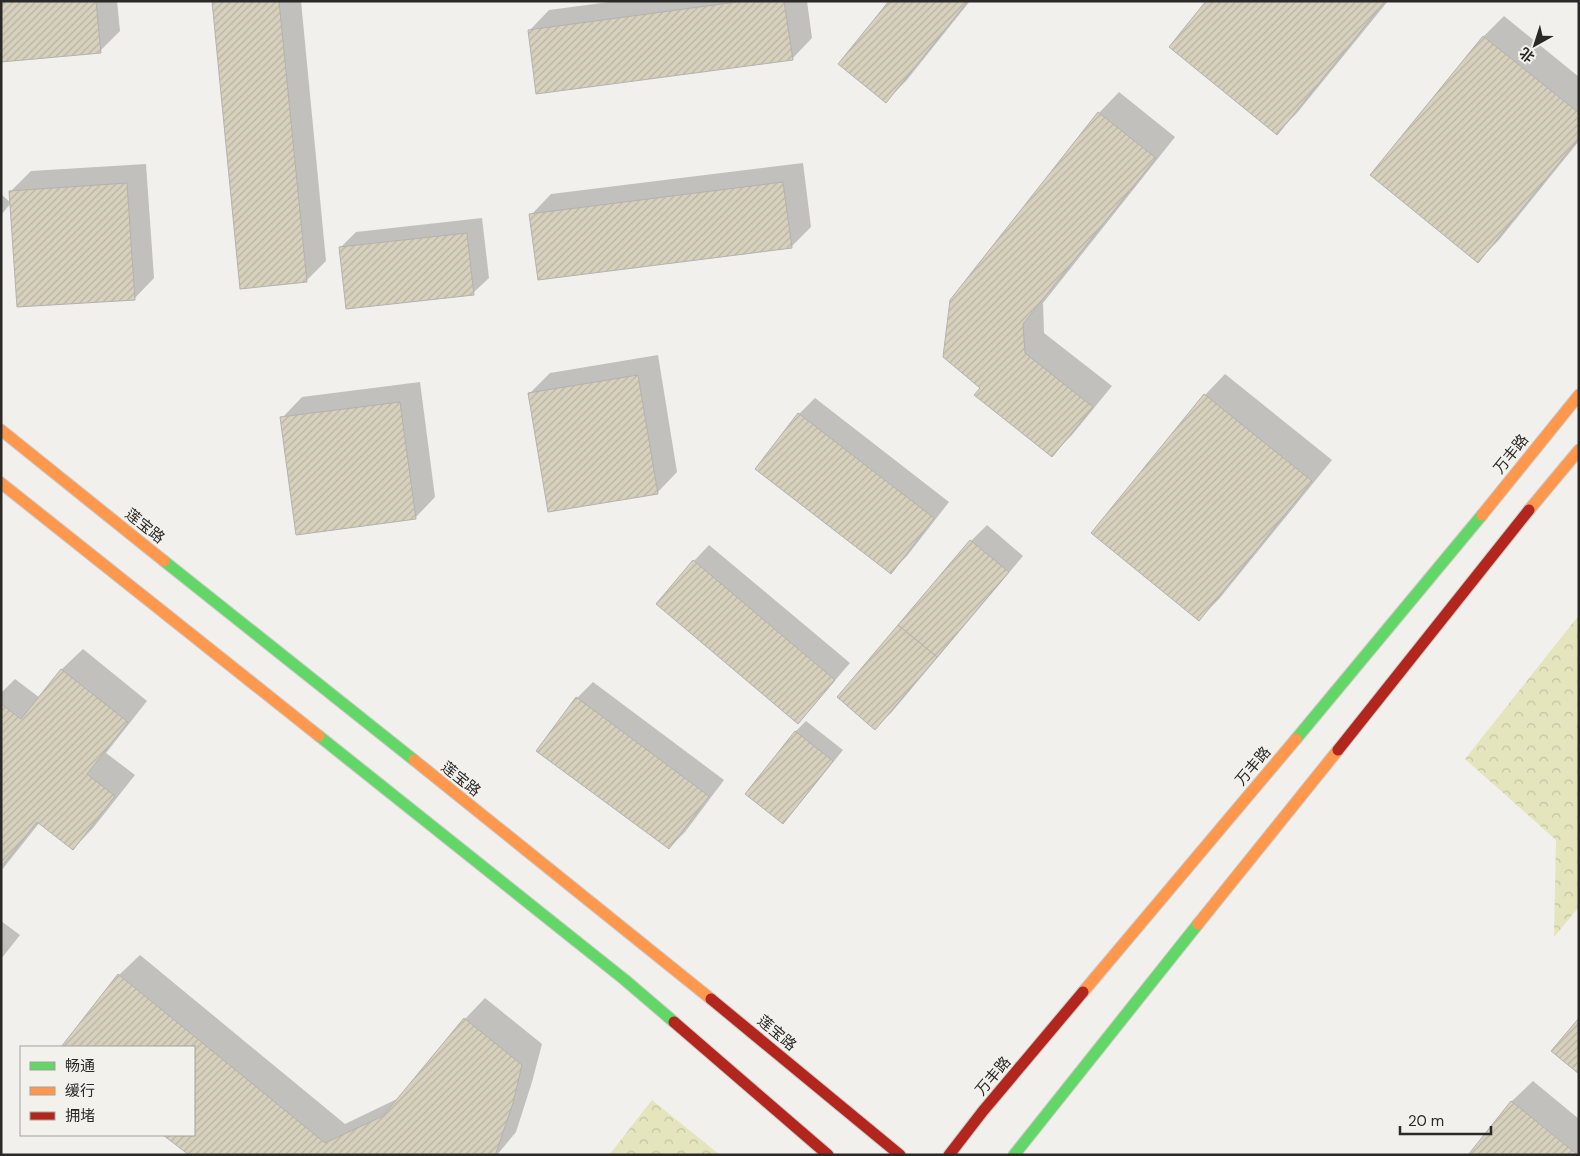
<svg xmlns="http://www.w3.org/2000/svg" width="1580" height="1156" viewBox="0 0 1580 1156" font-family="'DM Sans','Noto Sans SC',sans-serif">
	<style>
		.forest { fill: url(#forest-crowns) }
		.shadow { fill: #0003 }
		.building { fill: url(#building-hatch); stroke: #b3b2b0 }
		.lines { fill: none; stroke-linecap: round; stroke-linejoin: round }
		.fast-casing { stroke: #cac9c6; stroke-width: 13 }
		.slow-casing { stroke: #cac9c6; stroke-width: 13 }
		.jam-casing { stroke: #cac9c6; stroke-width: 13 }
		.fast { stroke: #63d668; stroke-width: 11 }
		.slow { stroke: #ff974d; stroke-width: 11 }
		.jam { stroke: #b3261e; stroke-width: 11 }
		.labels { text-anchor: middle; stroke-width: 4.5; stroke-linejoin: round; paint-order: stroke }
		.street-label { font-size: 15px; fill: #2a2927; stroke: #f3f1ec }
	</style>
	<defs>
		<pattern id="forest-crowns" width="20" height="18" patternUnits="userSpaceOnUse" patternTransform="scale(1.25)"><rect width="20" height="18" fill="#e4e4bd"/><path d="M2 6a3 3 0 1 1 6 0M12 15a3 3 0 1 1 6 0" fill="none" stroke="#c4c4a2"/></pattern>
		<pattern id="building-hatch" width="6" height="6" patternUnits="userSpaceOnUse" patternTransform="scale(1.25)"><rect width="6" height="6" fill="#d6d0bc"/><path d="M-1 1l2-2M0 6l6-6M5 7l2-2" fill="none" stroke="#b8b3a2"/></pattern>
	</defs>
	<rect width="100%" height="100%" fill="#f2f0ed"/>
	<g class="forest">
		<path d="M1579,615V907L1554,937L1556,840L1465,759Z"/>
		<path d="M652,1100L720,1155H609Z"/>
	</g>
	<g class="shadow">
		<path d="M1,1H117L120,31L100,51Z"/>
		<path d="M213,1H301L326,261L306,281Z"/>
		<path d="M617,1H807L812,38L792,59L529,31L549,10Z"/>
		<path d="M891,1H970L906,81L886,101Z"/>
		<path d="M1208,1H1388L1297,113L1277,133Z"/>
		<path d="M1504,16L1579,77V141L1498,241L1478,261L1484,36Z"/>
		<path d="M1119,92L1175,137L1043,303L1044,333L1112,386L1072,435L1052,455L982,388L951,301L1099,113Z"/>
		<path d="M803,163L811,227L791,247L531,215L551,194Z"/>
		<path d="M146,164L154,278L134,299L11,203L1,215V194L11,203V191L31,171Z"/>
		<path d="M482,218L489,278L473,293L340,248L356,232Z"/>
		<path d="M658,355L677,472L657,493L530,393L550,373Z"/>
		<path d="M1225,374L1332,460L1219,599L1199,619L1093,533L1205,395Z"/>
		<path d="M420,382L435,497L415,518L282,418L302,397Z"/>
		<path d="M815,398L949,502L907,556L891,572L757,468L799,414Z"/>
		<path d="M987,525L1023,556L891,713L875,728L839,697L971,541Z"/>
		<path d="M709,545L850,663L813,706L798,722L694,561Z"/>
		<path d="M83,649L147,701L106,753L135,775L93,828L73,849L40,822L1,871V693L15,679L40,698L62,669Z"/>
		<path d="M593,682L724,780L685,832L669,848L577,698Z"/>
		<path d="M806,721L843,750L793,812L783,823L747,794L796,731Z"/>
		<path d="M1,921L20,935L1,959Z"/>
		<path d="M140,955L345,1124L399,1098L465,1019L485,998L542,1044L532,1082L516,1132L497,1155H191L165,1135H194V1047H63L119,975Z"/>
		<path d="M1533,1081L1579,1119V1155H1469L1512,1101Z"/>
	</g>
	<g class="building">
		<path d="M1,1H96L101,53L1,62Z"/>
		<path d="M212,1H279L307,282L240,289Z"/>
		<path d="M744,1H784L793,60L536,94L528,30Z"/>
		<path d="M889,1H968L886,103L838,64Z"/>
		<path d="M1206,1H1385L1277,135L1169,47Z"/>
		<path d="M1483,36L1579,113V138L1478,263L1370,175Z"/>
		<path d="M1098,112L1156,158L1023,324L1025,353L1093,407L1052,457L974,395L980,388L943,357L950,300Z"/>
		<path d="M783,182L792,248L538,280L529,214Z"/>
		<path d="M127,183L135,300L17,307L9,191Z"/>
		<path d="M467,233L474,295L346,309L339,247Z"/>
		<path d="M638,375L658,494L548,512L528,393Z"/>
		<path d="M1204,394L1312,481L1199,621L1091,533Z"/>
		<path d="M400,402L416,519L296,535L280,417Z"/>
		<path d="M798,413L934,518L891,574L755,469Z"/>
		<path d="M970,540L1009,572L937,657L898,625Z"/>
		<path d="M693,560L835,680L798,724L656,604Z"/>
		<path d="M898,625L937,657L875,730L837,697Z"/>
		<path d="M61,669L128,722L87,774L115,796L73,850L37,822L1,867V704L21,719Z"/>
		<path d="M576,697L709,796L669,849L536,751Z"/>
		<path d="M795,731L833,761L783,824L745,794Z"/>
		<path d="M118,974L325,1143L383,1116L464,1018L522,1065L513,1103L496,1153L495,1155H189L163,1135H194V1047H61Z"/>
		<path d="M1579,1018V1074L1551,1051Z"/>
		<path d="M1511,1101L1578,1155H1468Z"/>
	</g>
	<g class="lines">
		<defs>
			<g id="fast">
				<path d="M164,561L414,760"/>
				<path d="M319,736L625,980L674,1022"/>
				<path d="M1296,739L1482,515"/>
				<path d="M1014,1155L1198,924"/>
			</g>
			<g id="slow">
				<path d="M1,430L164,561"/>
				<path d="M1,483L319,736"/>
				<path d="M1529,510L1579,450"/>
				<path d="M1482,515L1579,395"/>
				<path d="M414,760L711,999"/>
				<path d="M1198,924L1338,750"/>
				<path d="M1083,992L1296,739"/>
			</g>
			<g id="jam">
				<path d="M1338,750L1529,510"/>
				<path d="M711,999L900,1155"/>
				<path d="M674,1022L828,1155"/>
				<path d="M949,1155L983,1111L1083,992"/>
			</g>
		</defs>
		<use href="#fast" class="fast-casing"/>
		<use href="#slow" class="slow-casing"/>
		<use href="#jam" class="jam-casing"/>
		<use href="#fast" class="fast"/>
		<use href="#slow" class="slow"/>
		<use href="#jam" class="jam"/>
	</g>
	<g class="labels">
		<g class="street-label">
			<text transform="translate(1511 454) rotate(-51)" y="5">万丰路</text>
			<text transform="translate(145 526) rotate(39)" y="5">莲宝路</text>
			<text transform="translate(1253 766) rotate(-50)" y="5">万丰路</text>
			<text transform="translate(461 779) rotate(39)" y="5">莲宝路</text>
			<text transform="translate(777 1033) rotate(40)" y="5">莲宝路</text>
			<text transform="translate(993 1076) rotate(-50)" y="5">万丰路</text>
		</g>
	</g>
	<rect width="1580" height="1156" fill="none" stroke="#2a2927" stroke-width="5"/>
	<rect x="20" y="1046" width="175" height="90" fill="#f3f1ec" stroke="#a3a19d"/>
	<rect x="30" y="1062" width="25" height="8" fill="#63d668" stroke="#a3a19d"/>
	<text x="65" y="1071" font-size="15" fill="#2a2927">畅通</text>
	<rect x="30" y="1087" width="25" height="8" fill="#ff974d" stroke="#a3a19d"/>
	<text x="65" y="1096" font-size="15" fill="#2a2927">缓行</text>
	<rect x="30" y="1112" width="25" height="8" fill="#b3261e" stroke="#a3a19d"/>
	<text x="65" y="1121" font-size="15" fill="#2a2927">拥堵</text>
	<g transform="translate(1535 45) rotate(219)" stroke="#f3f1ec" stroke-width="4" paint-order="stroke">
	<path d="M0-4L9 19L0 12L-9 19Z" fill="#2a2927"/>
	<text y="-8" font-size="14" font-weight="bold" text-anchor="middle" fill="#2a2927">北</text>
	</g>
	<path d="M1400 1126v8h91v-8" fill="none" stroke="#2a2927" stroke-width="2.5"/>
	<text x="1408" y="1126" font-size="15" fill="#2a2927" stroke="#f3f1ec" stroke-width="4" paint-order="stroke">20 m</text>
</svg>
